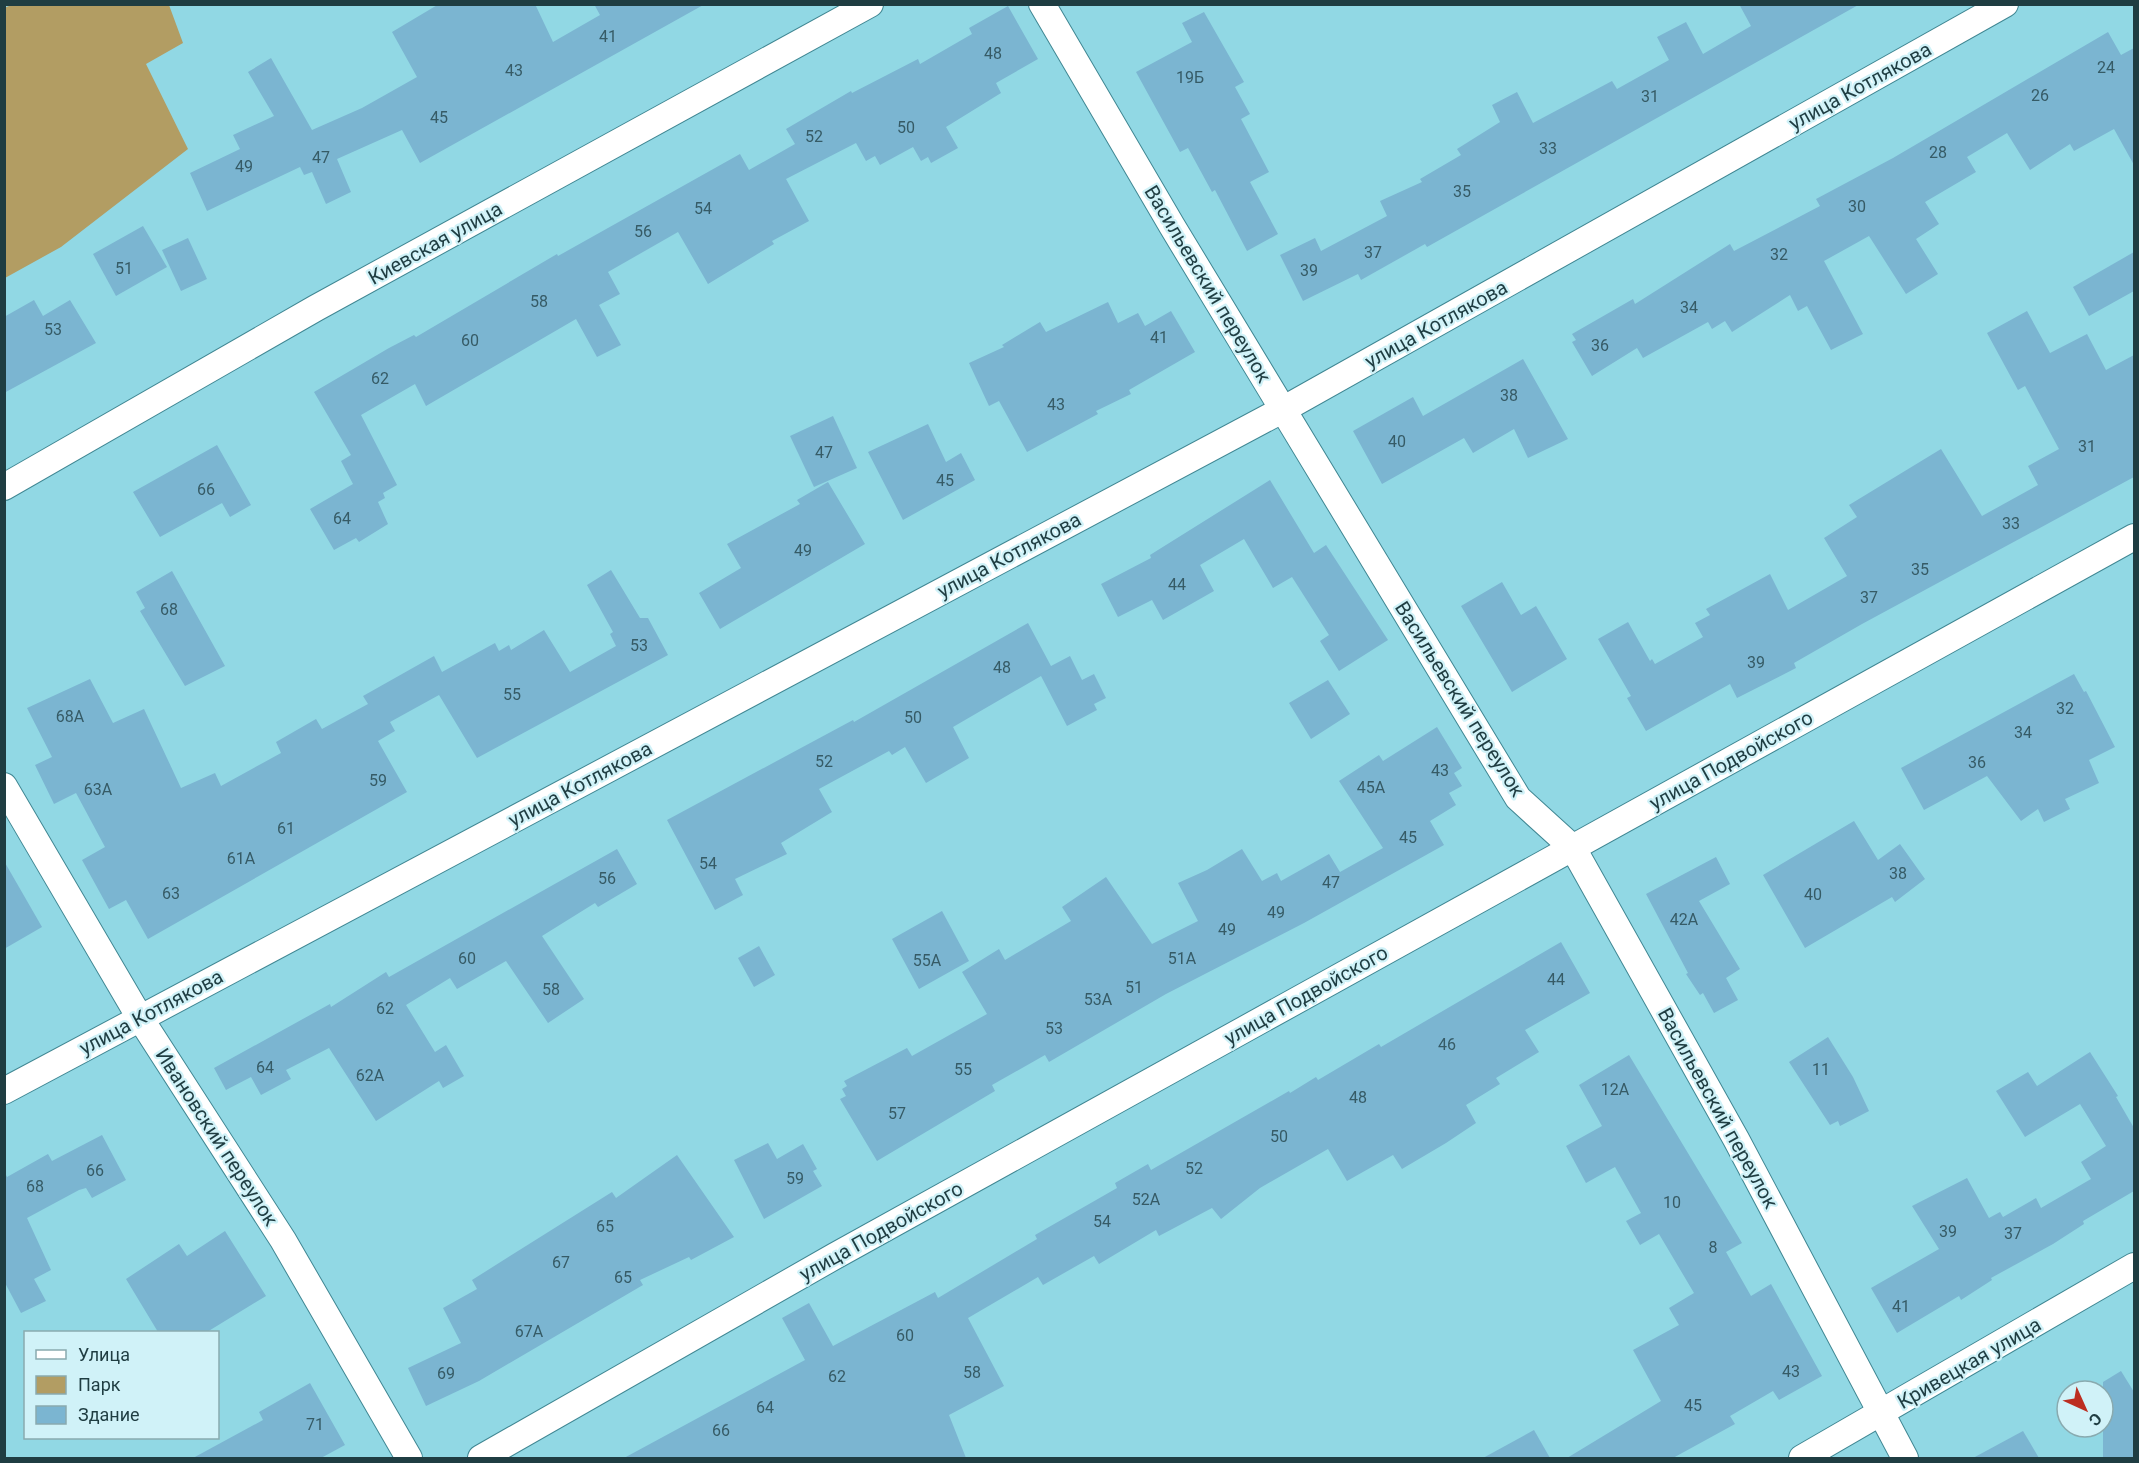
<svg xmlns="http://www.w3.org/2000/svg" width="2139" height="1463" viewBox="0 0 2139 1463" font-family="Roboto,sans-serif">
	<style>
		.green { fill: #b29d63 }
		.building { fill: #7bb5d1 }
		.lines { fill: none; stroke-linecap: round; stroke-linejoin: round }
		.street-casing { stroke: #408793; stroke-width: 28 }
		.street { stroke: #fff; stroke-width: 26 }
		.labels { text-anchor: middle; stroke-width: 4.5; stroke-linejoin: round; paint-order: stroke }
		.number-label { font-size: 16px; fill: #365b66 }
		.street-label { font-size: 20px; fill: #1f3d42; stroke: #d0f2f8 }
	</style>
	<rect width="100%" height="100%" fill="#91d8e4"/>
	<path class="green" d="M14,4L169,5L183,43L146,64L188,149L61,247L5,278L4,8Z"/>
	<g class="building">
		<path d="M439,4H535L553,42L600,15L594,4H705L420,163L402,130L337,159L351,192L326,204L312,172L304,175L300,167L207,211L190,173L240,149L233,135L274,116L248,72L271,58L312,130L362,108L417,77L392,32Z"/>
		<path d="M1739,4H1860L1427,247L1425,244L1361,280L1358,274L1303,301L1280,255L1315,238L1321,251L1387,216L1380,201L1422,182L1420,179L1461,155L1457,149L1500,122L1492,105L1517,92L1533,123L1612,81L1617,89L1669,60L1657,37L1686,22L1703,54L1751,26Z"/>
		<path d="M1008,6L1038,59L996,83L1001,93L946,127L958,148L931,163L928,157L921,161L913,147L880,165L875,156L866,161L856,143L786,179L809,221L772,241L774,244L708,284L678,232L608,272L620,294L599,305L621,345L597,357L576,319L426,406L415,384L361,415L397,485L383,493L385,498L378,502L388,524L359,542L356,538L334,550L310,509L353,484L341,461L351,455L314,392L389,348L414,335L416,337L557,254L558,256L740,154L749,170L795,144L786,129L851,91L852,93L918,59L920,64L972,34L969,28Z"/>
		<path d="M1204,12L1244,82L1235,87L1250,114L1241,119L1269,172L1250,182L1278,234L1247,251L1215,190L1212,192L1188,148L1180,152L1136,72L1192,42L1182,23Z"/>
		<path d="M2108,32L2121,55L2134,48V165L2114,129L2074,151L2070,144L2030,170L2007,133L1967,157L1976,172L1925,202L1939,224L1916,239L1938,274L1906,294L1869,236L1824,261L1863,334L1831,350L1807,306L1798,311L1790,295L1732,332L1725,321L1712,329L1708,322L1643,358L1637,348L1592,376L1572,342L1576,340L1572,334L1633,299L1635,304L1730,244L1734,251L1820,206L1816,199L1893,158Z"/>
		<path d="M143,226L167,267L116,296L93,254Z"/>
		<path d="M188,238L207,279L181,291L162,250Z"/>
		<path d="M2134,252V291L2089,316L2073,287Z"/>
		<path d="M34,300L43,316L70,300L96,343L4,393V317Z"/>
		<path d="M1108,302L1118,323L1138,313L1145,326L1171,311L1195,352L1129,390L1131,394L1096,411L1098,414L1027,452L999,401L989,406L969,363L1004,347L1002,345L1040,322L1046,332Z"/>
		<path d="M2027,311L2050,353L2087,334L2106,370L2134,355V477L1862,624L1794,663L1796,668L1737,698L1730,684L1646,731L1627,698L1631,696L1598,639L1628,622L1650,661L1652,659L1655,664L1703,637L1695,623L1710,615L1706,609L1770,574L1788,610L1847,576L1824,538L1857,517L1849,505L1941,449L1982,516L2038,485L2028,466L2059,449L2025,386L2018,390L1987,333Z"/>
		<path d="M1523,359L1568,439L1528,458L1514,429L1473,453L1464,438L1382,484L1353,431L1413,397L1423,416Z"/>
		<path d="M833,416L857,468L814,487L790,436Z"/>
		<path d="M928,424L946,462L961,453L975,480L903,520L868,452Z"/>
		<path d="M217,445L251,505L230,517L222,503L160,537L133,492Z"/>
		<path d="M1270,480L1314,553L1326,545L1388,640L1339,671L1320,641L1329,635L1292,577L1273,588L1244,539L1200,565L1214,591L1163,620L1152,600L1118,617L1101,584L1151,558L1150,555Z"/>
		<path d="M828,482L865,544L720,629L699,593L741,568L727,544L800,504L797,500Z"/>
		<path d="M611,570L640,618H648L668,655L477,758L439,695L390,722L395,731L378,741L407,792L148,939L126,900L109,909L82,860L105,847L76,793L54,804L35,765L52,757L27,708L90,679L113,723L144,709L181,788L215,773L221,786L281,753L276,742L316,719L322,729L368,704L363,696L434,656L442,672L495,643L499,651L509,645L511,650L544,630L570,672L616,646L610,634L613,632L587,585Z"/>
		<path d="M172,571L225,666L185,686L140,611L145,608L136,592Z"/>
		<path d="M1502,582L1521,615L1536,606L1567,659L1512,692L1461,606Z"/>
		<path d="M1028,623L1051,666L1070,656L1082,680L1094,674L1106,698L1094,704L1097,710L1067,726L1041,676L953,727L969,758L926,783L905,747L892,755L889,751L819,789L832,812L781,843L787,854L735,879L743,895L715,910L667,820L853,720L854,722Z"/>
		<path d="M2074,674L2084,692L2086,691L2115,747L2089,760L2099,783L2065,799L2070,809L2044,822L2038,809L2021,821L1987,776L1924,810L1901,768Z"/>
		<path d="M1328,680L1350,714L1311,739L1289,703Z"/>
		<path d="M1437,727L1462,768L1454,773L1462,786L1449,793L1456,805L1430,821L1444,845L1304,923L1166,994L1049,1062L1045,1055L992,1085L995,1091L877,1161L840,1099L846,1096L842,1089L847,1086L844,1081L907,1048L912,1056L987,1014L962,972L999,949L1005,960L1071,921L1062,907L1106,877L1152,944L1198,921L1178,883L1207,870L1242,849L1262,881L1277,873L1281,881L1329,854L1340,872L1383,848L1339,781L1379,755L1383,761Z"/>
		<path d="M1854,821L1878,860L1900,844L1925,879L1895,902L1892,897L1805,948L1763,875Z"/>
		<path d="M617,849L637,884L598,907L595,903L542,936L584,999L548,1023L506,961L457,989L450,978L406,1005L435,1052L446,1045L464,1076L443,1088L439,1081L376,1121L329,1048L286,1070L291,1079L261,1095L251,1077L226,1090L214,1068L330,1004L331,1007L386,972L389,977Z"/>
		<path d="M1716,857L1730,884L1699,901L1740,969L1726,978L1738,1000L1714,1013L1703,993L1700,995L1686,974L1688,973L1646,894Z"/>
		<path d="M4,861L42,927L4,949Z"/>
		<path d="M942,911L969,961L919,989L892,939Z"/>
		<path d="M1561,942L1590,993L1525,1030L1539,1052L1496,1078L1500,1084L1466,1105L1476,1123L1446,1143L1402,1169L1393,1155L1347,1181L1328,1149L1260,1188L1221,1219L1212,1208L1159,1236L1156,1230L1099,1264L1094,1256L1043,1285L1038,1277L968,1318L1004,1386L949,1415L966,1458H624L805,1360L782,1318L809,1303L833,1346L935,1292L938,1298L1037,1239L1035,1235L1117,1188L1115,1183L1148,1164L1151,1170L1289,1091L1290,1093L1316,1077L1318,1080L1379,1044L1381,1047Z"/>
		<path d="M759,946L775,975L754,987L738,958Z"/>
		<path d="M1828,1037L1853,1077L1869,1111L1840,1126L1838,1121L1830,1125L1789,1062Z"/>
		<path d="M2090,1052L2118,1096L2116,1097L2134,1128V1191L2083,1221L2084,1224L2053,1244L1991,1278L1992,1280L1961,1300L1959,1296L1897,1333L1871,1288L1939,1249L1912,1206L1967,1178L1989,1218L2000,1212L2003,1217L2036,1198L2041,1208L2091,1179L2081,1162L2106,1146L2080,1104L2025,1137L1996,1091L2028,1072L2037,1086Z"/>
		<path d="M1629,1055L1742,1243L1726,1252L1751,1296L1771,1284L1822,1376L1779,1400L1773,1391L1730,1416L1735,1424L1673,1458H1567L1661,1401L1633,1350L1679,1325L1669,1308L1694,1293L1659,1234L1640,1245L1626,1221L1641,1213L1615,1167L1586,1183L1566,1146L1602,1126L1579,1085Z"/>
		<path d="M102,1135L126,1180L92,1198L86,1188L79,1190L27,1218L51,1270L34,1279L46,1301L21,1313L4,1281V1171L7,1177L48,1154L52,1161Z"/>
		<path d="M768,1143L777,1159L803,1144L817,1169L813,1171L822,1186L764,1219L734,1160Z"/>
		<path d="M677,1155L734,1237L691,1260L689,1257L640,1280L643,1285L479,1381L426,1406L408,1368L461,1343L443,1308L477,1289L472,1280L612,1192L616,1198Z"/>
		<path d="M225,1231L266,1296L207,1332H158L126,1279L179,1244L187,1256Z"/>
		<path d="M2121,1371L2134,1392V1458H2103V1382Z"/>
		<path d="M310,1383L345,1445L321,1458H193L263,1420L259,1412Z"/>
		<path d="M1534,1430L1550,1458H1483Z"/>
		<path d="M2023,1431L2039,1458H1973Z"/>
	</g>
	<g class="lines">
		<defs>
			<g id="street">
				<path d="M1042,4L1172,226L1518,798L1573,848L1736,1139L1905,1458"/>
				<path d="M4,487L316,308L870,4"/>
				<path d="M4,786L140,1018L283,1240L409,1458"/>
				<path d="M4,1091L1284,409L2005,4"/>
				<path d="M481,1458L835,1256L2134,537"/>
				<path d="M1802,1458L2134,1266"/>
			</g>
		</defs>
		<use href="#street" class="street-casing"/>
		<use href="#street" class="street"/>
	</g>
	<g class="labels">
		<g class="number-label">
			<text x="608" y="42">41</text>
			<text x="993" y="59">48</text>
			<text x="2106" y="73">24</text>
			<text x="514" y="76">43</text>
			<text x="1190" y="83">19Б</text>
			<text x="2040" y="101">26</text>
			<text x="1650" y="102">31</text>
			<text x="439" y="123">45</text>
			<text x="906" y="133">50</text>
			<text x="814" y="142">52</text>
			<text x="1548" y="154">33</text>
			<text x="1938" y="158">28</text>
			<text x="321" y="163">47</text>
			<text x="244" y="172">49</text>
			<text x="1462" y="197">35</text>
			<text x="1857" y="212">30</text>
			<text x="703" y="214">54</text>
			<text x="643" y="237">56</text>
			<text x="1373" y="258">37</text>
			<text x="1779" y="260">32</text>
			<text x="124" y="274">51</text>
			<text x="1309" y="276">39</text>
			<text x="539" y="307">58</text>
			<text x="1689" y="313">34</text>
			<text x="53" y="335">53</text>
			<text x="1159" y="343">41</text>
			<text x="470" y="346">60</text>
			<text x="1600" y="351">36</text>
			<text x="380" y="384">62</text>
			<text x="1509" y="401">38</text>
			<text x="1056" y="410">43</text>
			<text x="1397" y="447">40</text>
			<text x="2087" y="452">31</text>
			<text x="824" y="458">47</text>
			<text x="945" y="486">45</text>
			<text x="206" y="495">66</text>
			<text x="342" y="524">64</text>
			<text x="2011" y="529">33</text>
			<text x="803" y="556">49</text>
			<text x="1920" y="575">35</text>
			<text x="1177" y="590">44</text>
			<text x="1869" y="603">37</text>
			<text x="169" y="615">68</text>
			<text x="639" y="651">53</text>
			<text x="1756" y="668">39</text>
			<text x="1002" y="673">48</text>
			<text x="512" y="700">55</text>
			<text x="2065" y="714">32</text>
			<text x="70" y="722">68А</text>
			<text x="913" y="723">50</text>
			<text x="2023" y="738">34</text>
			<text x="824" y="767">52</text>
			<text x="1977" y="768">36</text>
			<text x="1440" y="776">43</text>
			<text x="378" y="786">59</text>
			<text x="1371" y="793">45А</text>
			<text x="98" y="795">63А</text>
			<text x="286" y="834">61</text>
			<text x="1408" y="843">45</text>
			<text x="241" y="864">61А</text>
			<text x="708" y="869">54</text>
			<text x="1898" y="879">38</text>
			<text x="607" y="884">56</text>
			<text x="1331" y="888">47</text>
			<text x="171" y="899">63</text>
			<text x="1813" y="900">40</text>
			<text x="1276" y="918">49</text>
			<text x="1684" y="925">42А</text>
			<text x="1227" y="935">49</text>
			<text x="467" y="964">60</text>
			<text x="1182" y="964">51А</text>
			<text x="927" y="966">55А</text>
			<text x="1556" y="985">44</text>
			<text x="1134" y="993">51</text>
			<text x="551" y="995">58</text>
			<text x="1098" y="1005">53А</text>
			<text x="385" y="1014">62</text>
			<text x="1054" y="1034">53</text>
			<text x="1447" y="1050">46</text>
			<text x="265" y="1073">64</text>
			<text x="963" y="1075">55</text>
			<text x="1821" y="1075">11</text>
			<text x="370" y="1081">62А</text>
			<text x="1615" y="1095">12А</text>
			<text x="1358" y="1103">48</text>
			<text x="897" y="1119">57</text>
			<text x="1279" y="1142">50</text>
			<text x="1194" y="1174">52</text>
			<text x="95" y="1176">66</text>
			<text x="795" y="1184">59</text>
			<text x="35" y="1192">68</text>
			<text x="1146" y="1205">52А</text>
			<text x="1672" y="1208">10</text>
			<text x="1102" y="1227">54</text>
			<text x="605" y="1232">65</text>
			<text x="1948" y="1237">39</text>
			<text x="2013" y="1239">37</text>
			<text x="1713" y="1253">8</text>
			<text x="561" y="1268">67</text>
			<text x="623" y="1283">65</text>
			<text x="1901" y="1312">41</text>
			<text x="529" y="1337">67А</text>
			<text x="905" y="1341">60</text>
			<text x="1791" y="1377">43</text>
			<text x="972" y="1378">58</text>
			<text x="446" y="1379">69</text>
			<text x="837" y="1382">62</text>
			<text x="1693" y="1411">45</text>
			<text x="765" y="1413">64</text>
			<text x="315" y="1430">71</text>
			<text x="721" y="1436">66</text>
		</g>
		<g class="street-label">
			<text transform="translate(1860 86) rotate(-29)" y="7">улица Котлякова</text>
			<text transform="translate(435 243) rotate(-29)" y="7">Киевская улица</text>
			<text transform="translate(1208 284) rotate(59)" y="7">Васильевский переулок</text>
			<text transform="translate(1436 324) rotate(-29)" y="7">улица Котлякова</text>
			<text transform="translate(1009 555) rotate(-28)" y="7">улица Котлякова</text>
			<text transform="translate(1460 699) rotate(58)" y="7">Васильевский переулок</text>
			<text transform="translate(1731 760) rotate(-29)" y="7">улица Подвойского</text>
			<text transform="translate(580 784) rotate(-28)" y="7">улица Котлякова</text>
			<text transform="translate(1306 995) rotate(-29)" y="7">улица Подвойского</text>
			<text transform="translate(151 1012) rotate(-28)" y="7">улица Котлякова</text>
			<text transform="translate(1718 1108) rotate(61)" y="7">Васильевский переулок</text>
			<text transform="translate(217 1137) rotate(57)" y="7">Ивановский переулок</text>
			<text transform="translate(881 1231) rotate(-29)" y="7">улица Подвойского</text>
			<text transform="translate(1969 1363) rotate(-30)" y="7">Кривецкая улица</text>
		</g>
	</g>
	<rect width="2139" height="1463" fill="none" stroke="#1f3d42" stroke-width="12"/>
	<rect x="24" y="1331" width="195" height="108" fill="#d0f2f8" stroke="#89aaaf" stroke-width="1.5"/>
	<rect x="36" y="1350" width="30" height="9" fill="#ffffff" stroke="#89aaaf" stroke-width="1.5"/>
	<text x="78" y="1361" font-size="18" fill="#1f3d42">Улица</text>
	<rect x="36" y="1376" width="30" height="18" fill="#b29d63" stroke="#89aaaf" stroke-width="1.5"/>
	<text x="78" y="1391" font-size="18" fill="#1f3d42">Парк</text>
	<rect x="36" y="1406" width="30" height="18" fill="#7bb5d1" stroke="#89aaaf" stroke-width="1.5"/>
	<text x="78" y="1421" font-size="18" fill="#1f3d42">Здание</text>
	<g transform="translate(2085 1409) rotate(135)"><circle r="28" fill="#d0f2f8" stroke="#89aaaf" stroke-width="1.5"/>
	<path d="M0-4.5L10 22L0 15L-10 22Z" fill="#bc2e21"/>
	<text y="-9" font-size="16" font-weight="bold" text-anchor="middle" fill="#1f3d42">С</text>
	</g>
</svg>
